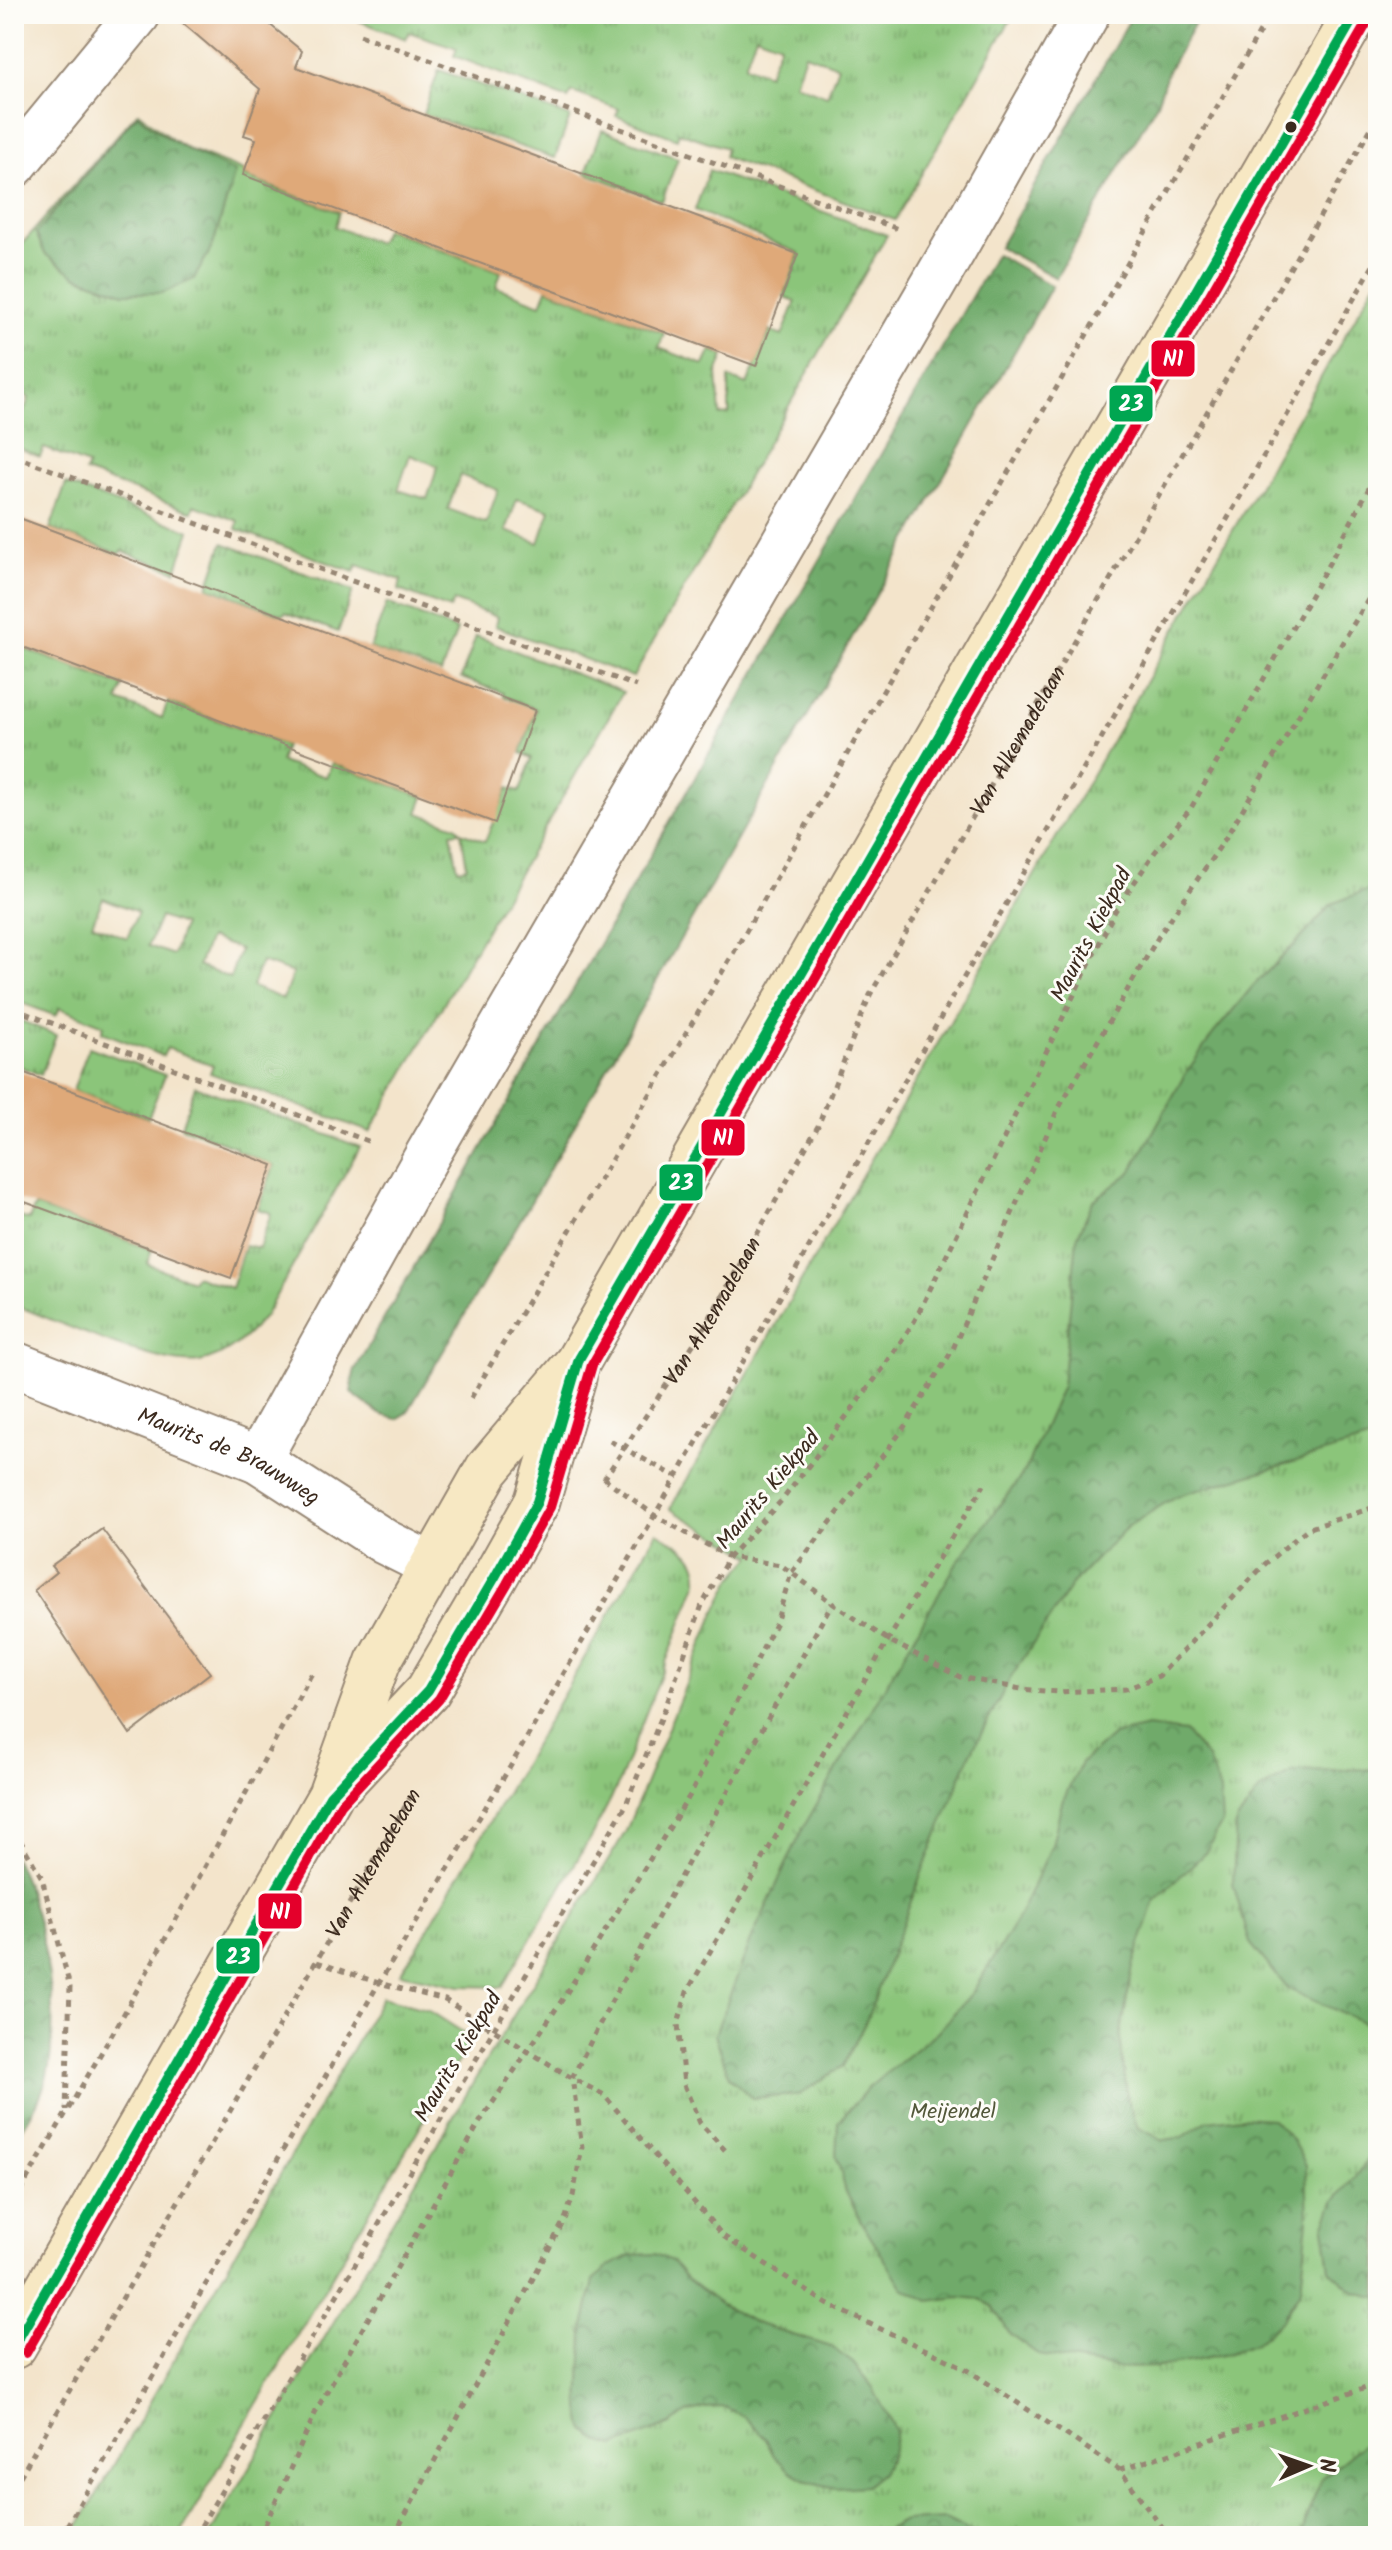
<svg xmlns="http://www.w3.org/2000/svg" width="1392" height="2550" viewBox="0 0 1392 2550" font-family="Kalam,sans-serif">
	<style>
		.grass { fill: url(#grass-tufts); stroke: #63784c; stroke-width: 2; fill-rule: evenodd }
		.forest { fill: url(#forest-crowns); stroke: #566a44; stroke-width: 2 }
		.building { fill: #dfa979 }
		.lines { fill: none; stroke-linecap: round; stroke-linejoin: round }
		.street-casing { stroke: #978774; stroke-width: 48 }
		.secondary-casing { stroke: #978774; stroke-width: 48 }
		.path { stroke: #978774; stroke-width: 5; stroke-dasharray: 6 6; stroke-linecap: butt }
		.street { stroke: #fff; stroke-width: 44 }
		.secondary { stroke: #f7e8c3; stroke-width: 44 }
		.bus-1-casing { stroke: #fdfcf7; stroke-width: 16 }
		.bus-2-casing { stroke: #fdfcf7; stroke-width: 16 }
		.bus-1 { stroke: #00a651; stroke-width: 10 }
		.bus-2 { stroke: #e4002b; stroke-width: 10 }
		.bus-dot { fill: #3b2a1e; stroke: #fdfcf7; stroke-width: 3 }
		.labels { text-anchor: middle; stroke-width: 6; stroke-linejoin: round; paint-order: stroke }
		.street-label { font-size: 22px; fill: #3b2a1e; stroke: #fdfcf7 }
		.park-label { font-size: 22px; fill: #53583a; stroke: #fdfcf7 }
		.line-badge { stroke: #fdfcf7; stroke-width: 3 }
		.badge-label { font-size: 22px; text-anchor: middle; font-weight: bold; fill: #fff }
	</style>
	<defs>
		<pattern id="grass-tufts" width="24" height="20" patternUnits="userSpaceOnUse" patternTransform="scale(2)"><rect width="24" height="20" fill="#8bc57a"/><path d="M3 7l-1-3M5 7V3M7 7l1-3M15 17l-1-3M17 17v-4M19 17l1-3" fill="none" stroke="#73a063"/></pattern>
		<pattern id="forest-crowns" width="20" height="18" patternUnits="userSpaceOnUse" patternTransform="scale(2)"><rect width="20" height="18" fill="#70aa6a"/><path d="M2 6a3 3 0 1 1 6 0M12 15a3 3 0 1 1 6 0" fill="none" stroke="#5d8b57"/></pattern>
	</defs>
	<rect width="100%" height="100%" fill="#fdfcf7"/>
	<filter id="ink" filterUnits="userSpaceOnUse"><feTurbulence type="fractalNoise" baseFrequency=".0125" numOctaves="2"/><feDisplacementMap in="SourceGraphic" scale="16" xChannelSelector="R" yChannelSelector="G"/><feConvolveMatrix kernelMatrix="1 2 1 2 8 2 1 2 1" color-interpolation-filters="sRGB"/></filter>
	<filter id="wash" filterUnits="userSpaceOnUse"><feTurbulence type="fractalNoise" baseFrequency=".006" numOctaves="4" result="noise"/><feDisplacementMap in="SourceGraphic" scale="32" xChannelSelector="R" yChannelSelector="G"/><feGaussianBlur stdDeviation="1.8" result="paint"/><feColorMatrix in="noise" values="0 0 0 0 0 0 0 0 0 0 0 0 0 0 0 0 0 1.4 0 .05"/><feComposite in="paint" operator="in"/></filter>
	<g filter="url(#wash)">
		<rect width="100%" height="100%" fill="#f3e4cb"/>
		<g class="grass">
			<path d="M362,14H1014L895,220L724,157L726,148L679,132L677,139L616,116L619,109L572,92L568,99L454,56L457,48L409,32L406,39L359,21ZM756,35L780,44L768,74L745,65ZM805,54L838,66L827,96L795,84Z"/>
			<path d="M439,70L570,117L555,158L423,114Z"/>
			<path d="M138,112L173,140L188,149L244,171L243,176L339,212L335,227L378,243L385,229L501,272L496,287L541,304L547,289L664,333L659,348L704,365L711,350L724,356L717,374L720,415L729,414V378L747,385L770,331L782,336L796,301L784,297L799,253L695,210L709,170L887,235L633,677L495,626L497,617L454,601L450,609L399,590L401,580L357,565L354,572L236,529L238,521L194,505L192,512L85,472L88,465L44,448L40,457L14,446V437L29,398L14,385V253ZM158,133L178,146L234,172L213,245L194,278L163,293H124L76,276ZM410,455L438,466L427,499L398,490ZM460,475L498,490L486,523L448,509ZM517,499L550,510L539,543L506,531Z"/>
			<path d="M602,130L678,158L662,201L586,173Z"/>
			<path d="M1378,278V2536H209L484,2064L626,1831L717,1608L732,1579L752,1556L670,1509Z"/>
			<path d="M66,484L190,531L176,571L122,551L120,554L50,529Z"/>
			<path d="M223,543L353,591L338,632L285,612L283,615L208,587Z"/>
			<path d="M387,603L457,630L441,673L370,648Z"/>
			<path d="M476,636L623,692L370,1132L210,1073L213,1065L167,1048L163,1056L102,1032L104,1025L60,1008L56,1016L14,1000V660L19,647L123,686L118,701L162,718L168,702L285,745L280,762L326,777L332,763L424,797L418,813L456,826L460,832L451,833L458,869L467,867L461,832L485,841L508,788L520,791L532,758L521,753L536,709L503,696V693L461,678ZM103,898L138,912L127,938L92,924ZM160,917L183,925L173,955L148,946ZM209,938L240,949L230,978L198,966ZM261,962L293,973L283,999L252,987Z"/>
			<path d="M14,1018L56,1035L41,1075L14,1064Z"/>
			<path d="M89,1047L165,1075L148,1118L73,1090Z"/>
			<path d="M195,1086L360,1147L264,1317C246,1337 227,1357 199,1362C159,1368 55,1320 14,1305V1215L29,1220L35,1206L152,1250L147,1264L192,1281L195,1276L231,1288L245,1245L259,1248L271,1213L258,1209L274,1166L236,1150V1147L181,1127Z"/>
			<path d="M657,1532C678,1545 700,1553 698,1581L616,1789L592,1835L502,1987L460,1986L400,1973L417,1948Z"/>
			<path d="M382,1997L428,2010L472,2038L179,2536H73Z"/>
		</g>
		<g class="forest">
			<path d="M1133,14H1200L1168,71L1157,103L1056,278L999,247Z"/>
			<path d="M137,114C168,142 197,155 235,172L213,245L194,279L163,293H124L76,276L45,254L36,233Z"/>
			<path d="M996,254L1052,286L531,1202L407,1413L397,1419L380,1414L351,1393L354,1372L362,1357Z"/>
			<path d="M1378,886V1437L1175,1497L1127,1527L1073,1583L1010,1679L970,1755L920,1877L867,2019L843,2066L799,2095L752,2098L729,2077L715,2034L752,1938L803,1828L958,1561L1025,1471L1062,1386L1077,1238L1093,1201L1131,1172L1184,1076L1213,1034L1253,986L1306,933L1331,904Z"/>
			<path d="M1147,1727L1185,1732L1208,1759L1220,1791L1222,1823L1205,1853L1155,1900L1133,1966L1120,2038L1128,2101L1138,2128L1164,2140L1183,2137L1207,2121L1241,2117L1272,2119L1291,2138L1306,2165L1308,2220L1301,2289L1282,2320L1256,2343L1227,2354L1194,2361L1158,2367L1118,2368L1039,2355L1010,2334L992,2306L978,2299L959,2297L929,2301L903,2288L861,2222L846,2192L836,2155L838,2122L867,2089L938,2031L972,1993L1017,1920L1052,1845L1062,1802L1081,1763L1113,1735Z"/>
			<path d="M1369,1769L1378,1772V2039L1367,2024L1288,1989L1250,1943L1233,1884L1236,1822L1260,1790L1293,1771Z"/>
			<path d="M14,1857C45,1919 68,2034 39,2099C32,2114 22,2128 14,2142Z"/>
			<path d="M1378,2138V2297H1375L1355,2292L1330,2270L1324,2227L1334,2202L1366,2163Z"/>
			<path d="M655,2254L672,2261L686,2278L721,2305L755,2323L831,2347L853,2363L871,2385L896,2431L892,2454L882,2473L866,2486L836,2488L810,2482L790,2471L774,2456L766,2439L743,2416L725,2407L706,2408L687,2413L670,2424L615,2446L598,2441L584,2429L580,2408L583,2333L594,2280L609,2266L630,2255Z"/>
			<path d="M1378,2432V2536H1302L1306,2518L1322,2478Z"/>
			<path d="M945,2519L979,2536H876L904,2521Z"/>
		</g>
		<g id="blocks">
			<g class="building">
				<path d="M172,14H257L302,51L296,67L798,254L756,366L243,175L256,139L244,135L260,89Z"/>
				<path d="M14,516L535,710L495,823L14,644Z"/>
				<path d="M14,1069L273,1165L231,1278L14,1198Z"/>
				<path d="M102,1529L210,1673L130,1734L34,1590L56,1572L51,1566Z"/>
			</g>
		</g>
	</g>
	<g filter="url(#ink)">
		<use href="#blocks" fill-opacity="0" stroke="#978774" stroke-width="2"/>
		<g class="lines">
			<defs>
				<g id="street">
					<path d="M14,165L138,14"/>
					<path id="s3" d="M14,1364L258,1460L385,1542L433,1566"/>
					<path d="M258,1460L428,1154L954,249L1087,14"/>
				</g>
				<g id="secondary">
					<path d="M342,1783L428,1691L495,1577L537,1502L574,1376"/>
					<path d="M14,2346L330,1796L378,1662L487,1470L577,1363L1356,14"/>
				</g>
			</defs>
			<use href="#street" class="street-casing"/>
			<use href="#secondary" class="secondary-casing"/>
			<g class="path">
				<path d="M360,35L901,230"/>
				<path d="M14,456L636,686"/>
				<path d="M14,1009L373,1143"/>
				<path d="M471,1398L734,952L1270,14"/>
				<path d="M610,1441L675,1476"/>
				<path d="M604,1478L654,1515L729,1557L781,1565L832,1603L888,1640L960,1677L1021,1689L1058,1692L1126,1689L1159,1676L1265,1564L1307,1529L1378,1506"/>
				<path id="s1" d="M604,1479L704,1328L818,1126L870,995L1378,116"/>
				<path d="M14,1830L42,1878L70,1987L66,2110"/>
				<path d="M317,1962L379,1983L445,2000L572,2078L604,2095L723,2236L827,2304L963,2367L1120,2470L1168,2536"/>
				<path d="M725,2150L700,2123L684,2085L678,2024L687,1992L888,1640L984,1485"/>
				<path d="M14,2202L121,2019L312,1673"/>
				<path d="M1120,2470L1378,2384"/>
				<path id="s2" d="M14,2487L414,1791"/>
				<path d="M61,2536L379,1983L510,1767L1378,257"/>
				<path d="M195,2536L625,1807L666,1706L702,1605L729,1557L783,1499L882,1370L915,1320L1115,911L1155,852L1191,808L1332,558L1378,471"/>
				<path d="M260,2536L318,2407L481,2120L564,1997L690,1795L777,1620L791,1573L901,1432L952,1351L1057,1111L1160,934L1223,842L1378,583"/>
				<path d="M394,2536L566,2217L573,2196L582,2147L572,2078L610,2004L832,1603"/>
			</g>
			<use href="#street" class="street"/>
			<use href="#secondary" class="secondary"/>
			<defs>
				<path id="bus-1" d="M14,2346L330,1796L428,1691L495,1577L537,1502L579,1359L1356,14"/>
				<path id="bus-2" d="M26,2353L341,1804L439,1699L507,1584L550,1507L592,1365L1368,21"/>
			</defs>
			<use href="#bus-1" class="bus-1-casing"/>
			<use href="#bus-2" class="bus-2-casing"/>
			<use href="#bus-1" class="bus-1"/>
			<use href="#bus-2" class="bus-2"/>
		</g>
	</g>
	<circle class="bus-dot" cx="1291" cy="127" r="7"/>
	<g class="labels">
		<g class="street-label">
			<text dy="8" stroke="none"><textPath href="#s1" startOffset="848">Van Alkemadelaan</textPath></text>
			<text transform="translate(1090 934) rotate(-62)" y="8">Maurits Kiekpad</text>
			<text dy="8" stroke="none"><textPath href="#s1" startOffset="200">Van Alkemadelaan</textPath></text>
			<text dy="8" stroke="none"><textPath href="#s3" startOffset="234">Maurits de Brauwweg</textPath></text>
			<text transform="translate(767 1489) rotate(-50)" y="8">Maurits Kiekpad</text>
			<text dy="8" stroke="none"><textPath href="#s2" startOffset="720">Van Alkemadelaan</textPath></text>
			<text transform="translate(457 2056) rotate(-59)" y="8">Maurits Kiekpad</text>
		</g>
		<g class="park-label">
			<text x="953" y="2118">Meijendel</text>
		</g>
	</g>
	<g class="line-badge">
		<rect x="1150" y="339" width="46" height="39" rx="8" fill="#e4002b"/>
		<rect x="1108" y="384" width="46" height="39" rx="8" fill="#00a651"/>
		<rect x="700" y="1118" width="46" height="39" rx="8" fill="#e4002b"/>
		<rect x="658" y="1163" width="46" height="39" rx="8" fill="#00a651"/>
		<rect x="257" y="1892" width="46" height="38" rx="8" fill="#e4002b"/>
		<rect x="215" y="1937" width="46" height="38" rx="8" fill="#00a651"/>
	</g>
	<g class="badge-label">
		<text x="1173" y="366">N1</text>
		<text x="1131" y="411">23</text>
		<text x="723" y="1145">N1</text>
		<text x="681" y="1190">23</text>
		<text x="280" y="1919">N1</text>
		<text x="238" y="1964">23</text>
	</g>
	<rect width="1392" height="2550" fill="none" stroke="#fdfcf7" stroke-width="48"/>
	<g transform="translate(1308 2466) rotate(88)" stroke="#fdfcf7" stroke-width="6" paint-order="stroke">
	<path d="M0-6L14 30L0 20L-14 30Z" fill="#3b2a1e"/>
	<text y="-12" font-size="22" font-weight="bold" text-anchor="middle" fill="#3b2a1e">N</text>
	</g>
</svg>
